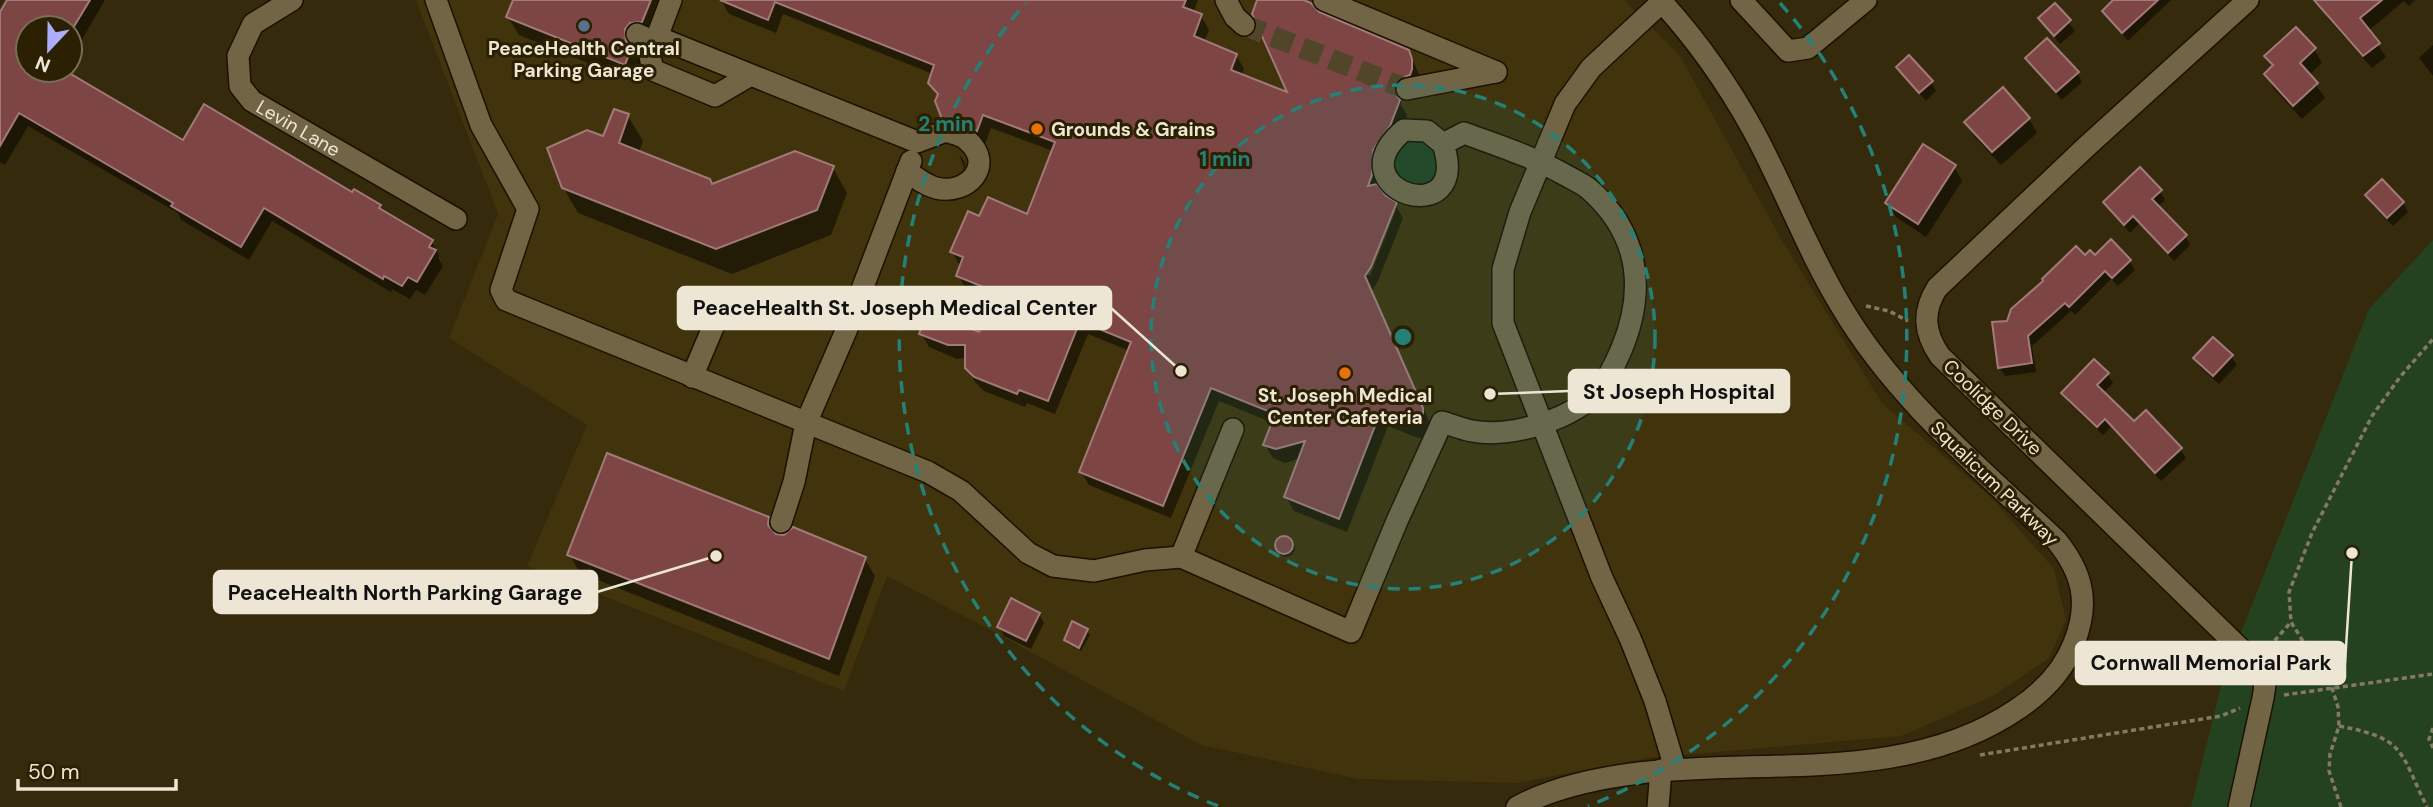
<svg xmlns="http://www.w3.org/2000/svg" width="2433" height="807" viewBox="0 0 2433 807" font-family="'DM Sans',sans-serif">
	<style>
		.built { fill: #41330b }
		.green { fill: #24421f }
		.shadow { fill: #0007; fill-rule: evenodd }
		.building { fill: #7e4545; stroke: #a17a79; stroke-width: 2 }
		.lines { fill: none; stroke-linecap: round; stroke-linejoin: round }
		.minor-tunnel { stroke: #514629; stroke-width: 21; stroke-dasharray: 21 10; stroke-linecap: butt }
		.minor-casing { stroke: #1b1200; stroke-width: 24 }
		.path { stroke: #837a61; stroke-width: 3.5; stroke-dasharray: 5 3.5; stroke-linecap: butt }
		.minor { stroke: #726546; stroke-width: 21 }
		.ring { fill: none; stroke: #258178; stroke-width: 3.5; stroke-dasharray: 12 9 }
		.service-dot { fill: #5c6f8a; stroke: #2b2002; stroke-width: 2.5 }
		.food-dot { fill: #e8710a; stroke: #2b2002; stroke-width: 2.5 }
		.labels { text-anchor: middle; stroke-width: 6; stroke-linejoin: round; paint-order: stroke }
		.poi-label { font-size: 19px; font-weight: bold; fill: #ede6d5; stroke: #2b2002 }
		.street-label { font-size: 19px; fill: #ede6d5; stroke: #2b2002 }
		.centre { fill: #258178; stroke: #2b2002; stroke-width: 3.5 }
		.ring-label { font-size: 21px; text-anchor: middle; font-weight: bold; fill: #258178; stroke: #2b2002; stroke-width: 6; stroke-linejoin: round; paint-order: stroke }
		.leader { fill: none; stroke: #ede6d5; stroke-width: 2.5 }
		.callout-dot { fill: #ede6d5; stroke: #2b2002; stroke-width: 2.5 }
		.callout { fill: #ede6d5; stroke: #ede6d5; stroke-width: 2.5 }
		.callout-label { font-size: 21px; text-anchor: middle; font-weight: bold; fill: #111 }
	</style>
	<rect width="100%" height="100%" fill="#352a0b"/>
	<path class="built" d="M416,0H1624L1680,56L1780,237L1882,403L1991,497L2054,569L2066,620L2049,658L1993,696L1901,736L1647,758L1517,783L1359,779L1201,745L996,633L887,576L844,691L527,566L587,425L449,338L498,214Z"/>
	<g class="green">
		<path d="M1407,137L1432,142L1439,177L1417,190L1391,171L1393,148Z"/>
		<path d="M2433,240V807H2191L2223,678L2369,309Z"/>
	</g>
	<g class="shadow">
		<path d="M9,0H105L70,60V28H28V70H64L184,142L353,195L380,206L384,212L431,241L439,255L438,258L443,266L425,295L416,290L410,299L392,289L391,292L272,221L249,260L181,220L178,213L28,126L5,165L0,162V15Z"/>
		<path d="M515,0H669L634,49L642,66L635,82L519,35L508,17Z"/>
		<path d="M721,0H1198L1193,13L1201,16L1209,30L1204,42L1236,55L1244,69L1241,76L1290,96L1259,0H1300L1318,14L1408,51L1419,74V84L1402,98L1401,105L1407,115L1398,140L1380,164L1379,190L1384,197L1395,204L1403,218L1378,281L1372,291L1430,423V434L1423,439L1418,438L1388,426L1347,532L1294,511L1286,497L1301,458L1285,463L1273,458L1265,445L1273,423L1219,401L1171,518L1089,485L1081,472L1130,351L1088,334L1055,414L1027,403L1025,407L984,391L975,382L967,367V358L957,359L929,347L921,333L980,334L994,301L966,289L958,275L960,266L952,252L980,219L1028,216L1053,151L991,128L985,144L974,137L952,132L944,118L939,98L930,83L933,74L783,14L776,33L729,14ZM1393,207L1396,210L1370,276L1366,274Z"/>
		<path d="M2116,0H2171L2128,41L2104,11Z"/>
		<path d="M2329,0H2415L2409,6L2404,1L2368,31L2386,57L2372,68L2329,20L2321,7Z"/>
		<path d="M2055,5L2075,31L2060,44L2040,18Z"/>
		<path d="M2433,45V76L2419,58Z"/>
		<path d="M2314,49L2322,63L2309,75L2325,98L2302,119L2274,89L2266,75L2273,68L2266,56Z"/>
		<path d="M2028,59L2077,73L2082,82L2062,100L2033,68Z"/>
		<path d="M1898,67L1931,82L1936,91L1926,101Z"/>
		<path d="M628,116L643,141L639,153L712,186L833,168L847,193L831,235L732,274L578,213L563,187L604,139Z"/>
		<path d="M2029,119L2037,133L2001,165L1974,136L1966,122Z"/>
		<path d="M959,154L965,162V170L964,168Z"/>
		<path d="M1954,167L1962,181L1926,237L1896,217L1887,203Z"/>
		<path d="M2160,191L2165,200L2158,207L2185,236L2190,245L2174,261L2139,224L2130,233L2105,202Z"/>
		<path d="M2367,196L2403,203L2408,212L2393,226L2372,205Z"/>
		<path d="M2085,257L2129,261L2135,270L2118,286L2111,279L2075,315L2071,311L2032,346L2036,372L2005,376L1999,367L2008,322Z"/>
		<path d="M2231,356L2237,365L2219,384L2201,368L2195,359Z"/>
		<path d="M2107,374L2113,383L2103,393L2134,423L2180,449L2186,458L2161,481L2111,427L2103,435L2069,403L2063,393Z"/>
		<path d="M767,519L777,536L864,558L875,576L839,676L580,573L569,554Z"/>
		<circle cx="1286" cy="548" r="9"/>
		<path d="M1039,614L1044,623L1031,649L1004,636L999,627Z"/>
		<path d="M1087,631L1090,635L1081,651L1068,644L1066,640Z"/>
	</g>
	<g class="building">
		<path d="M7,0H90L73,28H28V70H64L183,140L204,104L352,192L354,189L381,205L379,208L433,240L429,247L436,250L417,282L408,277L402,286L384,276L383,279L264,208L241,247L171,206L173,203L19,113L0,146V12Z"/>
		<path d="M513,0H651L642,22L630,23L625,29L626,41L632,46L625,65L506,17Z"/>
		<path d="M720,0H1186L1183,7L1202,14L1194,36L1237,54L1231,70L1287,92L1252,14L1257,0H1304L1311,3L1319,12L1409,50L1412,59V69L1410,75L1399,79L1395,84L1394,92L1400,100L1390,126L1373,150L1372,175L1368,186L1377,184L1386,196L1397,202L1371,267L1365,276L1423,408V419L1415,425H1409L1380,413L1339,519L1284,497L1305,441L1276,449L1263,445L1275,414L1211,388L1163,506L1079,472L1131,342L1080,321L1048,401L1019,390L1017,394L974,377L965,368V345H948L919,334L928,311L979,332L996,292L956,276L963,257L950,252L968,211L979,216L988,197L1027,214L1055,142L983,115L977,131L965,123L942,119L935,101L938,94L928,83L934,65L775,2L768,20Z"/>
		<path d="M2113,0H2158L2122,33L2102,11Z"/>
		<path d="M2314,0H2382L2360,18L2380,43L2363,56Z"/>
		<path d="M2055,3L2071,20L2054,36L2038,18Z"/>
		<path d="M2296,27L2316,48L2300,63L2318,83L2293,106L2264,74L2273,65L2264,56Z"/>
		<path d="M2047,38L2079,72L2056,92L2025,58Z"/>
		<path d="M1909,55L1933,81L1919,93L1896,67Z"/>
		<path d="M2003,87L2030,118L1992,152L1964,122Z"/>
		<path d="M614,109L629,114L619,143L710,179L712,184L795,151L834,166L817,210L716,249L562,188L547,148L587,130L603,136Z"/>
		<path d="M1923,144L1956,165L1918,224L1885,203Z"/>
		<path d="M2140,167L2162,190L2152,199L2187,235L2168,253L2133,216L2124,225L2103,202Z"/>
		<path d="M2382,179L2404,202L2387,218L2365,195Z"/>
		<path d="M2111,239L2131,260L2112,278L2105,271L2069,307L2065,303L2028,336L2032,363L1998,368L1992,322L2007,321L2011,309L2043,281L2042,279L2076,246L2085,255L2090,250L2095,255Z"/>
		<path d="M2213,337L2233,355L2213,376L2193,358Z"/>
		<path d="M2094,359L2109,373L2097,385L2134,421L2146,410L2182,448L2155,473L2105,419L2097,427L2061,393Z"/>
		<path d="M607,453L769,517L768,525L776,534L784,535L793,527L866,557L829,659L567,555Z"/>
		<circle cx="1284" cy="545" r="9"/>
		<path d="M1011,598L1040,613L1026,641L997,627Z"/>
		<path d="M1072,621L1088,629L1079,648L1064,640Z"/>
	</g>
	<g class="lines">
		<path class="minor-tunnel" d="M1244,25L1407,89"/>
		<defs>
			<g id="minor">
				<path id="s1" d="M292,0L253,24L238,56L240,86L252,101L456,219"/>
				<path d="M436,0L481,125L528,209L501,290L506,300L928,472L961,491L1028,553L1053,566L1094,571L1145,560L1181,557L1351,632L1397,521L1442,422C1452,425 1462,429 1472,431C1511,438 1572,420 1599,390C1609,378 1616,362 1622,348C1646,289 1639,233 1589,189C1583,184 1574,180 1567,176C1534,157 1499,146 1464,133L1443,144L1427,131L1404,130C1332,191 1473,234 1443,144"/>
				<path d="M1226,0L1235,17L1244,25"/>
				<path d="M1324,0L1496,72"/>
				<path d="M1664,0L1591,68L1565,104L1520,212L1503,269V323L1602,578L1630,638L1655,701L1675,768"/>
				<path d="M1741,0L1788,51L1808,48L1866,0"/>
				<path d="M637,34L655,42L657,37L917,142L946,131C953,134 962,135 967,140C996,165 967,196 936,188C925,185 916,178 907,171"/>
				<path d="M657,37L671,0"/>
				<path d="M655,42L650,56L653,70L715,96L749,76"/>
				<path d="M1407,89L1496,72"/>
				<path d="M692,377L722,306"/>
				<path d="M781,522L794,482L806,423L846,331L911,161"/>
				<path d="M1181,557L1233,429"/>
				<path d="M1517,807C1554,787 1598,778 1639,773C1765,758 1906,784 2016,710C2042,693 2063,672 2074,643C2090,603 2083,573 2056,540C1979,467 1895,398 1841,306C1807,250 1784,187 1753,130C1727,83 1696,39 1660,0"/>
				<path d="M1658,807L1661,770"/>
				<path d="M2239,807L2263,698L2265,685L2255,663L1940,356C1924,333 1922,312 1937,288L2086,147L2248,0"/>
			</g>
		</defs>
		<use href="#minor" class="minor-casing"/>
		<g class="path">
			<path d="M1866,306L1889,311L1908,321"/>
			<path d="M2269,647L2291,622"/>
			<path d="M2284,695L2433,674"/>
			<path d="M2339,726C2407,739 2399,751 2427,807"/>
			<path d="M2433,728L2429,739L2433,748"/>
			<path d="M1980,755L2221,716L2240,708"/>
			<path d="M2341,807L2329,771L2330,754L2339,726L2338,707L2332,688L2291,622L2289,592L2312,533L2372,416L2400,377L2433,339"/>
		</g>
		<use href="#minor" class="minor"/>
	</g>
	<circle cx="1403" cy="337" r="252" fill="#258178" fill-opacity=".12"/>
	<g class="ring">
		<circle cx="1403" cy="337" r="252"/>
		<path d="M1218 806A504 504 0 0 1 1026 3M1780 3A504 504 0 0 1 1588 806"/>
	</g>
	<circle class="service-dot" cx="584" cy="26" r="7"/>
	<g class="food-dot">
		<circle cx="1037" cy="129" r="7"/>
		<circle cx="1345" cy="373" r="7"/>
	</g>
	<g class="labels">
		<g class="poi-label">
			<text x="584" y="55">PeaceHealth Central<tspan x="584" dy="22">Parking Garage</tspan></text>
			<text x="1051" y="136" text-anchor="start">Grounds &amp; Grains</text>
			<text x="1345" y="402">St. Joseph Medical<tspan x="1345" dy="22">Center Cafeteria</tspan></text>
		</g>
		<g class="street-label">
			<text dy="7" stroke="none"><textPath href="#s1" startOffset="184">Levin Lane</textPath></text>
			<text transform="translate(1993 407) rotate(44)" y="7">Coolidge Drive</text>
			<text transform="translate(1995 483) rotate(44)" y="7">Squalicum Parkway</text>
		</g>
	</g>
	<circle cx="1403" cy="337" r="10" class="centre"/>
	<g class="ring-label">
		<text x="946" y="131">2 min</text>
		<text x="1225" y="166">1 min</text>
	</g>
	<path class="leader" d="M1181 371L1111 308M1490 394L1569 391M716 556L597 592M2352 553L2345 663"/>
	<g class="callout-dot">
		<circle cx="1181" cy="371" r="7"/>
		<circle cx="1490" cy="394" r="7"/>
		<circle cx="716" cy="556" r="7"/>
		<circle cx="2352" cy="553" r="7"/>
	</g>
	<g class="callout">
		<rect x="678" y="287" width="433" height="42" rx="7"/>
		<rect x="1569" y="370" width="220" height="42" rx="7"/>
		<rect x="214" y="571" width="383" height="42" rx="7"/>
		<rect x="2076" y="642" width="269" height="42" rx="7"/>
	</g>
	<g class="callout-label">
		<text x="895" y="315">PeaceHealth St. Joseph Medical Center</text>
		<text x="1679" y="399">St Joseph Hospital</text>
		<text x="405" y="600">PeaceHealth North Parking Garage</text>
		<text x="2211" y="670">Cornwall Memorial Park</text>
	</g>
	<g transform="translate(49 49) rotate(202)"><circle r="33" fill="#2b2002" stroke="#796f56" stroke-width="2"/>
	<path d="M0-5L12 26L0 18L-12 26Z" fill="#acaffb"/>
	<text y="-10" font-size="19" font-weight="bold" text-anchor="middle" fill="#ede6d5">N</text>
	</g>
	<path d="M18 779v10h158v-10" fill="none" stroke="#ede6d5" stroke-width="3.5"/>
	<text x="28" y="779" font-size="21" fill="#ede6d5" stroke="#2b2002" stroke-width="5" paint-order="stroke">50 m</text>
</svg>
